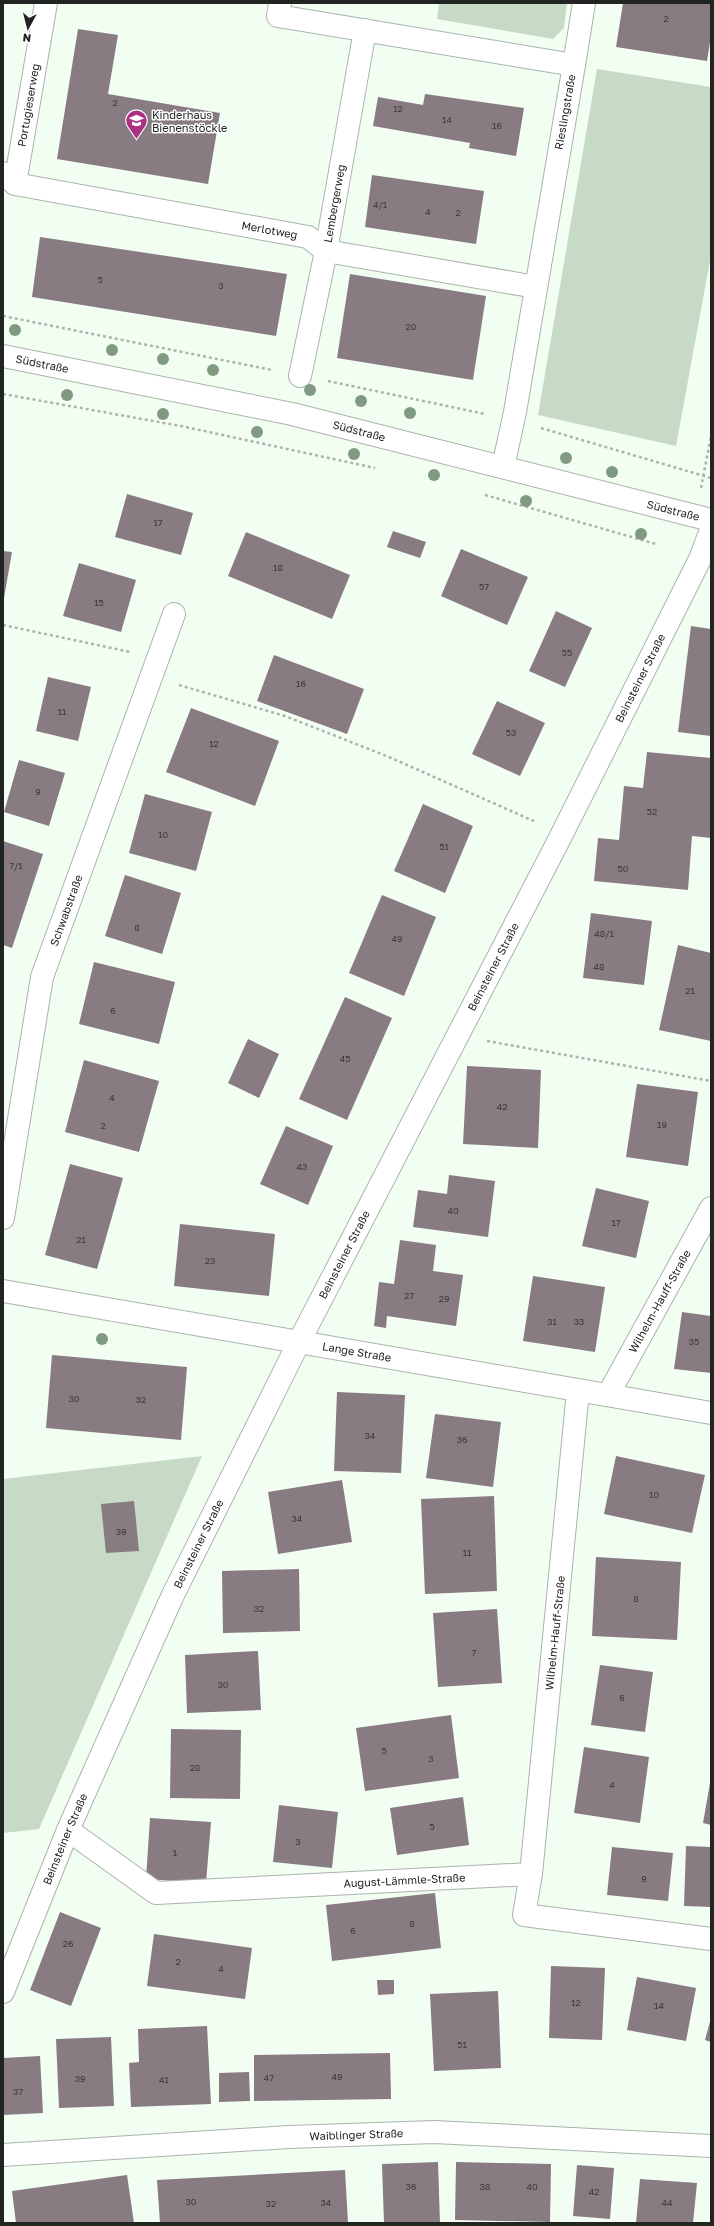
<svg xmlns="http://www.w3.org/2000/svg" width="714" height="2226" viewBox="0 0 714 2226" font-family="'Golos Text',sans-serif">
	<style>
		.green { fill: #c6dac6 }
		.building { fill: #887b82 }
		.lines { fill: none; stroke-linecap: round; stroke-linejoin: round }
		.minor-casing { stroke: #aab4ab; stroke-width: 24 }
		.path { stroke: #acb4ac; stroke-width: 2.5; stroke-dasharray: 3 3; stroke-linecap: butt }
		.minor { stroke: #fff; stroke-width: 22 }
		.tree { fill: #809a82 }
		.labels { text-anchor: middle; stroke-width: 3; stroke-linejoin: round; paint-order: stroke }
		.number-label { font-size: 9px; fill: #3b3a39 }
		.street-label { font-size: 11px; fill: #212521; stroke: #fff }
		.poi-label { font-size: 11px; fill: #212521; stroke: #fff; text-anchor: start }
	</style>
	<rect width="100%" height="100%" fill="#f3fef3"/>
	<g class="green">
		<path d="M439,3H567L564,28L553,39L437,19Z"/>
		<path d="M597,69L711,87V255L676,446L538,415Z"/>
		<path d="M202,1456L39,1829L3,1833V1479Z"/>
	</g>
	<g class="building">
		<path d="M623,3H711V36L707,61L616,47Z"/>
		<path d="M78,29L118,35L108,94L220,113L208,184L57,159Z"/>
		<path d="M425,94L524,108L516,156L469,148L470,143L373,126L378,97L423,105Z"/>
		<path d="M372,175L484,191L476,244L365,227Z"/>
		<path d="M40,237L287,274L276,336L32,297Z"/>
		<path d="M350,274L486,296L473,380L337,358Z"/>
		<path d="M127,494L193,513L181,555L115,537Z"/>
		<path d="M393,531L426,542L420,558L387,547Z"/>
		<path d="M246,532L350,575L332,619L228,576Z"/>
		<path d="M461,549L528,577L507,625L441,596Z"/>
		<path d="M3,551L12,552L4,598H3Z"/>
		<path d="M79,563L136,580L121,632L63,616Z"/>
		<path d="M556,611L592,628L565,687L529,671Z"/>
		<path d="M691,626L711,629V736L678,732Z"/>
		<path d="M274,655L364,689L347,734L257,701Z"/>
		<path d="M48,677L91,687L78,741L36,731Z"/>
		<path d="M497,701L545,723L520,776L472,754Z"/>
		<path d="M191,708L279,741L255,806L166,772Z"/>
		<path d="M647,752L711,758V838L692,836L688,890L594,881L598,838L619,840L624,786L643,788Z"/>
		<path d="M19,760L65,773L49,826L4,812Z"/>
		<path d="M145,794L212,812L196,871L129,853Z"/>
		<path d="M423,804L473,826L445,893L394,871Z"/>
		<path d="M3,841L43,854L12,948L3,945Z"/>
		<path d="M125,875L181,893L162,954L105,936Z"/>
		<path d="M382,895L436,917L404,996L349,973Z"/>
		<path d="M591,913L652,921L644,985L583,978Z"/>
		<path d="M678,945L711,953V1041L659,1030Z"/>
		<path d="M94,962L175,982L159,1044L79,1024Z"/>
		<path d="M345,997L392,1018L347,1120L299,1099Z"/>
		<path d="M248,1039L279,1054L259,1098L228,1083Z"/>
		<path d="M84,1060L159,1081L139,1152L65,1132Z"/>
		<path d="M467,1066L541,1070L538,1148L463,1144Z"/>
		<path d="M637,1084L698,1092L688,1166L626,1157Z"/>
		<path d="M286,1126L333,1146L308,1205L260,1184Z"/>
		<path d="M70,1164L123,1178L97,1269L45,1255Z"/>
		<path d="M449,1175L495,1181L488,1237L413,1227L418,1190L447,1194Z"/>
		<path d="M596,1188L649,1201L636,1258L582,1246Z"/>
		<path d="M180,1224L275,1234L269,1296L174,1286Z"/>
		<path d="M400,1240L436,1245L433,1271L463,1275L456,1326L387,1316L386,1328L374,1326L379,1282L394,1284Z"/>
		<path d="M533,1276L605,1287L595,1352L523,1341Z"/>
		<path d="M682,1312L711,1316V1373L674,1369Z"/>
		<path d="M52,1355L187,1367L181,1440L46,1428Z"/>
		<path d="M337,1392L405,1395L401,1473L334,1471Z"/>
		<path d="M435,1414L501,1422L493,1487L426,1478Z"/>
		<path d="M616,1456L705,1475L692,1533L604,1514Z"/>
		<path d="M342,1480L352,1542L278,1554L268,1492Z"/>
		<path d="M494,1496L497,1591L425,1594L421,1499Z"/>
		<path d="M134,1501L139,1551L106,1553L101,1504Z"/>
		<path d="M596,1557L681,1562L677,1640L592,1636Z"/>
		<path d="M299,1569L300,1631L223,1633L222,1571Z"/>
		<path d="M497,1609L502,1683L438,1687L433,1613Z"/>
		<path d="M258,1651L261,1710L187,1713L185,1655Z"/>
		<path d="M600,1665L653,1672L645,1732L591,1725Z"/>
		<path d="M451,1715L459,1778L365,1791L356,1728Z"/>
		<path d="M171,1729L241,1730L240,1799L170,1798Z"/>
		<path d="M584,1747L649,1757L640,1823L574,1813Z"/>
		<path d="M710,1783H711V1825L703,1823Z"/>
		<path d="M463,1797L469,1845L397,1855L390,1808Z"/>
		<path d="M279,1805L338,1812L332,1868L273,1862Z"/>
		<path d="M150,1818L211,1822L206,1883L146,1879Z"/>
		<path d="M686,1846L711,1847V1907L684,1906Z"/>
		<path d="M612,1847L673,1853L668,1901L607,1895Z"/>
		<path d="M435,1893L441,1948L332,1961L326,1905Z"/>
		<path d="M60,1912L101,1928L71,2006L30,1990Z"/>
		<path d="M154,1934L252,1948L245,1999L147,1986Z"/>
		<path d="M551,1966L605,1968L602,2040L549,2038Z"/>
		<path d="M637,1977L696,1988L686,2041L627,2030Z"/>
		<path d="M377,1980H394V1994L378,1995Z"/>
		<path d="M498,1991L501,2068L434,2071L430,1994Z"/>
		<path d="M711,2018V2042L705,2040Z"/>
		<path d="M207,2026L211,2104L131,2107L129,2063L139,2062L138,2029Z"/>
		<path d="M111,2037L114,2106L59,2108L56,2039Z"/>
		<path d="M390,2053L391,2099L254,2101V2055Z"/>
		<path d="M40,2056L43,2113L3,2115V2058Z"/>
		<path d="M249,2072L250,2101L219,2102V2073Z"/>
		<path d="M438,2162L440,2223H384L382,2164Z"/>
		<path d="M456,2162L551,2164L550,2222L455,2220Z"/>
		<path d="M577,2165L614,2168L610,2219L573,2216Z"/>
		<path d="M345,2170L348,2223H160L157,2180Z"/>
		<path d="M127,2175L134,2223H16L12,2191Z"/>
		<path d="M640,2179L697,2183L693,2223H636Z"/>
	</g>
	<g class="lines">
		<defs>
			<g id="minor">
				<path d="M280,3L278,16L574,65L515,412L503,467"/>
				<path d="M574,65L584,3"/>
				<path id="s1" d="M3,173L15,184L308,237L326,251L536,287"/>
				<path id="s2" d="M15,184L46,3"/>
				<path id="s3" d="M3,356L292,414L711,520"/>
				<path id="s4" d="M300,376L326,251L365,30"/>
				<path id="s5" d="M3,1218L42,977L174,614"/>
				<path id="s6" d="M3,1291L711,1413"/>
				<path d="M578,1391L531,1874L524,1915L711,1939"/>
				<path id="s7" d="M608,1395L711,1208"/>
				<path id="s8" d="M68,1830L156,1893L531,1874"/>
				<path id="s9" d="M3,1992L68,1830L172,1597L299,1342L562,834L700,559L711,530"/>
				<path id="s10" d="M3,2155L289,2137L434,2132L711,2146"/>
			</g>
		</defs>
		<use href="#minor" class="minor-casing"/>
		<g class="path">
			<path d="M3,316L272,370"/>
			<path d="M328,381L485,414"/>
			<path d="M3,394L181,426L375,468"/>
			<path d="M541,428L711,478"/>
			<path d="M701,488L711,436"/>
			<path d="M485,495L656,544"/>
			<path d="M3,625L130,652"/>
			<path d="M179,685L285,716L389,757L536,822"/>
			<path d="M487,1041L711,1081"/>
		</g>
		<use href="#minor" class="minor"/>
	</g>
	<g class="tree">
		<circle cx="15" cy="330" r="6"/>
		<circle cx="112" cy="350" r="6"/>
		<circle cx="163" cy="359" r="6"/>
		<circle cx="213" cy="370" r="6"/>
		<circle cx="310" cy="390" r="6"/>
		<circle cx="67" cy="395" r="6"/>
		<circle cx="361" cy="401" r="6"/>
		<circle cx="410" cy="413" r="6"/>
		<circle cx="163" cy="414" r="6"/>
		<circle cx="257" cy="432" r="6"/>
		<circle cx="354" cy="454" r="6"/>
		<circle cx="566" cy="458" r="6"/>
		<circle cx="612" cy="472" r="6"/>
		<circle cx="434" cy="475" r="6"/>
		<circle cx="526" cy="501" r="6"/>
		<circle cx="641" cy="534" r="6"/>
		<circle cx="102" cy="1339" r="6"/>
	</g>
	<defs>
		<symbol id="school-pin" viewBox="-11 -11 22 30"><path d="M0 17L-7.5 6A9.5 9.5 0 1 1 7.5 6Z" fill="#ac3083" stroke="#fff"/><path d="M0-5L7-2L0 1L-7-2ZM-4 1L0 2.5L4 1V4Q0 6-4 4Z" fill="#fff"/></symbol>
	</defs>
	<g fill-rule="evenodd">
		<use href="#school-pin" x="124" y="108" width="25" height="34"/>
	</g>
	<g class="labels">
		<g class="number-label">
			<text x="666" y="22">2</text>
			<text x="115" y="106">2</text>
			<text x="398" y="112">12</text>
			<text x="447" y="123">14</text>
			<text x="497" y="129">16</text>
			<text x="380" y="208">4/1</text>
			<text x="428" y="215">4</text>
			<text x="458" y="216">2</text>
			<text x="100" y="283">5</text>
			<text x="221" y="289">3</text>
			<text x="411" y="330">20</text>
			<text x="158" y="526">17</text>
			<text x="278" y="571">18</text>
			<text x="484" y="590">57</text>
			<text x="99" y="606">15</text>
			<text x="567" y="656">55</text>
			<text x="301" y="687">16</text>
			<text x="62" y="715">11</text>
			<text x="511" y="736">53</text>
			<text x="214" y="747">12</text>
			<text x="38" y="795">9</text>
			<text x="652" y="815">52</text>
			<text x="163" y="838">10</text>
			<text x="444" y="850">51</text>
			<text x="16" y="869">7/1</text>
			<text x="623" y="872">50</text>
			<text x="137" y="931">8</text>
			<text x="604" y="937">48/1</text>
			<text x="397" y="942">49</text>
			<text x="599" y="970">48</text>
			<text x="690" y="994">21</text>
			<text x="113" y="1014">6</text>
			<text x="345" y="1062">45</text>
			<text x="112" y="1101">4</text>
			<text x="502" y="1110">42</text>
			<text x="662" y="1128">19</text>
			<text x="103" y="1129">2</text>
			<text x="302" y="1170">43</text>
			<text x="453" y="1214">40</text>
			<text x="616" y="1226">17</text>
			<text x="81" y="1243">21</text>
			<text x="210" y="1264">23</text>
			<text x="409" y="1299">27</text>
			<text x="444" y="1302">29</text>
			<text x="552" y="1325">31</text>
			<text x="579" y="1325">33</text>
			<text x="694" y="1345">35</text>
			<text x="74" y="1402">30</text>
			<text x="141" y="1403">32</text>
			<text x="370" y="1439">34</text>
			<text x="462" y="1443">36</text>
			<text x="654" y="1498">10</text>
			<text x="297" y="1522">34</text>
			<text x="121" y="1535">39</text>
			<text x="467" y="1556">11</text>
			<text x="636" y="1602">8</text>
			<text x="259" y="1612">32</text>
			<text x="474" y="1656">7</text>
			<text x="223" y="1688">30</text>
			<text x="622" y="1701">6</text>
			<text x="384" y="1754">5</text>
			<text x="431" y="1762">3</text>
			<text x="195" y="1771">28</text>
			<text x="612" y="1788">4</text>
			<text x="432" y="1830">5</text>
			<text x="298" y="1845">3</text>
			<text x="175" y="1856">1</text>
			<text x="644" y="1882">9</text>
			<text x="412" y="1927">8</text>
			<text x="353" y="1934">6</text>
			<text x="68" y="1947">26</text>
			<text x="178" y="1965">2</text>
			<text x="221" y="1972">4</text>
			<text x="576" y="2006">12</text>
			<text x="659" y="2009">14</text>
			<text x="462" y="2048">51</text>
			<text x="337" y="2080">49</text>
			<text x="269" y="2081">47</text>
			<text x="80" y="2082">39</text>
			<text x="164" y="2083">41</text>
			<text x="18" y="2095">37</text>
			<text x="411" y="2190">36</text>
			<text x="485" y="2190">38</text>
			<text x="532" y="2190">40</text>
			<text x="594" y="2195">42</text>
			<text x="191" y="2205">30</text>
			<text x="326" y="2206">34</text>
			<text x="667" y="2206">44</text>
			<text x="271" y="2207">32</text>
		</g>
		<g class="street-label">
			<text dy="4" stroke="none"><textPath href="#s2" startOffset="80">Portugieserweg</textPath></text>
			<text transform="translate(565 112) rotate(-80)" y="4">Rieslingstraße</text>
			<text dy="4" stroke="none"><textPath href="#s4" startOffset="176">Lembergerweg</textPath></text>
			<text dy="4" stroke="none"><textPath href="#s1" startOffset="275">Merlotweg</textPath></text>
			<text dy="4" stroke="none"><textPath href="#s3" startOffset="40">Südstraße</textPath></text>
			<text dy="4" stroke="none"><textPath href="#s3" startOffset="364">Südstraße</textPath></text>
			<text dy="4" stroke="none"><textPath href="#s3" startOffset="688">Südstraße</textPath></text>
			<text dy="4" stroke="none"><textPath href="#s9" startOffset="1461">Beinsteiner Straße</textPath></text>
			<text dy="4" stroke="none"><textPath href="#s5" startOffset="315">Schwabstraße</textPath></text>
			<text dy="4" stroke="none"><textPath href="#s9" startOffset="1137">Beinsteiner Straße</textPath></text>
			<text dy="4" stroke="none"><textPath href="#s9" startOffset="813">Beinsteiner Straße</textPath></text>
			<text dy="4" stroke="none"><textPath href="#s7" startOffset="107">Wilhelm-Hauff-Straße</textPath></text>
			<text dy="4" stroke="none"><textPath href="#s6" startOffset="359">Lange Straße</textPath></text>
			<text dy="4" stroke="none"><textPath href="#s9" startOffset="489">Beinsteiner Straße</textPath></text>
			<text transform="translate(555 1633) rotate(-84)" y="4">Wilhelm-Hauff-Straße</text>
			<text dy="4" stroke="none"><textPath href="#s9" startOffset="165">Beinsteiner Straße</textPath></text>
			<text dy="4" stroke="none"><textPath href="#s8" startOffset="357">August-Lämmle-Straße</textPath></text>
			<text dy="4" stroke="none"><textPath href="#s10" startOffset="354">Waiblinger Straße</textPath></text>
		</g>
		<g class="poi-label">
			<text x="152" y="119">Kinderhaus<tspan x="152" dy="13">Bienenstöckle</tspan></text>
		</g>
	</g>
	<rect width="714" height="2226" fill="none" stroke="#212521" stroke-width="8"/>
	<g transform="translate(28 28) rotate(187)" stroke="#ffffff" stroke-width="3" paint-order="stroke">
	<path d="M0-3L7 15L0 10L-7 15Z" fill="#212521"/>
	<text y="-6" font-size="11" font-weight="bold" text-anchor="middle" fill="#212521">N</text>
	</g>
</svg>
